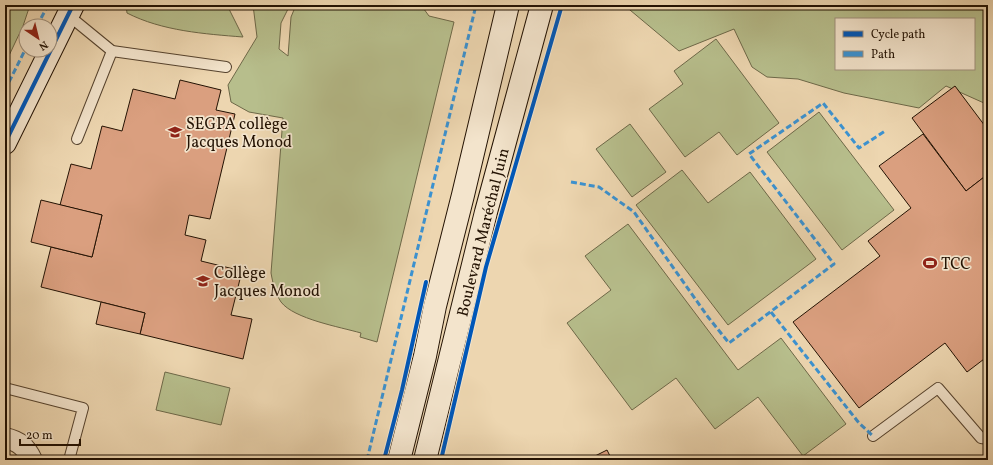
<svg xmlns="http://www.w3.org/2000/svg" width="993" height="465" viewBox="0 0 993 465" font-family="Vollkorn,serif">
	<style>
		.green { fill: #b7be8c; stroke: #6d6848; fill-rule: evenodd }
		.building { fill: #da9f7f; stroke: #231203 }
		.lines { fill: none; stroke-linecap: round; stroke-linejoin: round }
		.lane-casing { stroke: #56432e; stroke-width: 12 }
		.street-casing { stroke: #56432e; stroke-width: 22 }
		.secondary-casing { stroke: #231203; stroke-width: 24 }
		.lane { stroke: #f3e4cc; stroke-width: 10 }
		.street { stroke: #f3e4cc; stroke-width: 20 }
		.secondary { stroke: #f3e4cc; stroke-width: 22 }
		.quiet { stroke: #3b92d1; stroke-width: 3; stroke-dasharray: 6 3; stroke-linecap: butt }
		.cycleway-casing { stroke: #f3e4cc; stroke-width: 6 }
		.cycleway { stroke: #0057b8; stroke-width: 4 }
		.labels { text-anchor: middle; stroke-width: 3.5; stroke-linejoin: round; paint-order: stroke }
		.poi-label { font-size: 16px; fill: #231203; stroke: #f3e4cc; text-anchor: start }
		.street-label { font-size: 16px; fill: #231203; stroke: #f3e4cc }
	</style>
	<rect width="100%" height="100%" fill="#edd6b0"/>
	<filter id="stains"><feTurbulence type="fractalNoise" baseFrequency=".005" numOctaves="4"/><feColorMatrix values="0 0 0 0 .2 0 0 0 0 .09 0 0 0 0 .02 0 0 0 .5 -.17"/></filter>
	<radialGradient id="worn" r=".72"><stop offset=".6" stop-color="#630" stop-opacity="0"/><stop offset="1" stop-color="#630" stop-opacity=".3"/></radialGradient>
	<g class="green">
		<path d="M5,5H30L23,26L5,64Z"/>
		<path d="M126,5H225L229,9L243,37C205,34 162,31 127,13Z"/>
		<path d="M253,5H290L281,23L279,49L288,56L291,17L296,5H421L429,16L454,22L377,342L360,337L361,333C340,327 294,319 281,302C275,293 273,284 271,273L283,118L249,112L231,102L228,85L257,37Z"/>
		<path d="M624,5H988V112L984,103L946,86L919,108L844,93L798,79L767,77L752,67L734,29L679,51ZM836,19H974V69H836Z"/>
		<path d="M716,39L779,123L737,155L719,132L685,157L649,109L683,84L674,71Z"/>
		<path d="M819,112L894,210L842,250L767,152Z"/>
		<path d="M630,124L666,172L632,197L596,149Z"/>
		<path d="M682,170L708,203L750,172L816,259L728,325L636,205Z"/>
		<path d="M628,224L738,370L781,338L846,424L803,456L758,397L715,429L676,378L632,410L567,323L611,290L585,256Z"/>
		<path d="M165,372L230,388L221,425L156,410Z"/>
	</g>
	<g class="building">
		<path d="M180,80L221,90L216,110L235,114L210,219L189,215L185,235L206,240L201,261L242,271L231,315L252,319L243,359L140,334L145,313L41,287L51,247L92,257L102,215L60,205L71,164L91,169L102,126L122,131L133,89L175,99Z"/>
		<path d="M955,86L988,130V174L966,191L912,118Z"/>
		<path d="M923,134L966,191L988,174V356L967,372L945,343L859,408L793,322L880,256L868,241L911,208L879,166Z"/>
		<path d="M41,200L102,215L92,257L31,242Z"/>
		<path d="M101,302L145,313L140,334L96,324Z"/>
		<path d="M607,450L612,460H587Z"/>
	</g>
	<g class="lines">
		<defs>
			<g id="lane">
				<path d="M68,15L112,51L226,67"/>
				<path d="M77,139L112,51"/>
				<path d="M5,388L83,408L69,460"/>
				<path d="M873,436L938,388L981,438L988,439"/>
			</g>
			<path id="street" d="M5,438C19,441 26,447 32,460"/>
			<g id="secondary">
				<path d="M5,143L73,5"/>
				<path d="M399,460L425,356L435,306L463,195L508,5"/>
				<path d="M425,460L486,212L542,5"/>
			</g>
		</defs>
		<use href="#lane" class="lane-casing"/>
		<use href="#street" class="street-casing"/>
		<use href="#secondary" class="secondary-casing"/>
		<use href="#lane" class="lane"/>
		<use href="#street" class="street"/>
		<use href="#secondary" class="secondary"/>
		<g class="quiet">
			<path d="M37,26L48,5"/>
			<path d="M5,90L26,48"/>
			<path d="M571,182L599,187L634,212L708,317L729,343L834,264L749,154L823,103L859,148L885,131"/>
			<path d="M771,312L859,423L873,436"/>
			<path d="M367,460L476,5"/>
		</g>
		<defs>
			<g id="cycleway">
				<path d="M5,143L73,5"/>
				<path d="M384,460L402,390L426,282"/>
				<path d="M441,460L486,267L562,5"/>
			</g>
		</defs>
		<use href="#cycleway" class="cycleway-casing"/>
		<use href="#cycleway" class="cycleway"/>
	</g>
	<defs>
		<symbol id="school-bare" viewBox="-9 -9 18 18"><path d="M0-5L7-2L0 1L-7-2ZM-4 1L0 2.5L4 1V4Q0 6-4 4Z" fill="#8f2418" stroke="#f3e4cc" stroke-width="2.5" paint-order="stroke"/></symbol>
		<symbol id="stadium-bare" viewBox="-9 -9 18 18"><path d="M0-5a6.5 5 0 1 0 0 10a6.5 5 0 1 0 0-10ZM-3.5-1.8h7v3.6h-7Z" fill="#8f2418" stroke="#f3e4cc" stroke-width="2.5" paint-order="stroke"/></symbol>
	</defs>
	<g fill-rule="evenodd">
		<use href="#school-bare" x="165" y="122" width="20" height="20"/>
		<use href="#stadium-bare" x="920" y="253" width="20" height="20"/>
		<use href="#school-bare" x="193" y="271" width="20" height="20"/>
	</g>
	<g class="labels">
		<g class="poi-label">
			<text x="186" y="129">SEGPA collège<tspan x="186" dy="18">Jacques Monod</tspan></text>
			<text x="941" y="269">TCC</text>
			<text x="214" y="278">Collège<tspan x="214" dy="18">Jacques Monod</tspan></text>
		</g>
		<g class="street-label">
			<text transform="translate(482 232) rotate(-76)" y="6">Boulevard Maréchal Juin</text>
		</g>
	</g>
	<rect width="993" height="465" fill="none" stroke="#edd6b0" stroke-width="20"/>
	<rect x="6" y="6" width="981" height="453" fill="none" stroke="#231203" stroke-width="2"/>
	<rect x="10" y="10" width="973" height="445" fill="none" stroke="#231203"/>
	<rect x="835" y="18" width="140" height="52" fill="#f3e4cc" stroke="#a0907c"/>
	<rect x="843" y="31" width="20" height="6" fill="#0057b8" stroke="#a0907c"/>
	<text x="871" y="38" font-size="12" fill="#231203">Cycle path</text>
	<rect x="843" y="51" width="20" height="6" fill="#3b92d1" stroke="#a0907c"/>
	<text x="871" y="58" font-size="12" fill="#231203">Path</text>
	<g transform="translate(38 38) rotate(145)"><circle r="19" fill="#f3e4cc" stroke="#a0907c"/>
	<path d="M0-3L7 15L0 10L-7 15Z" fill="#8f2418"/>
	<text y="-6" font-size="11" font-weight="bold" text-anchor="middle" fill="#231203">N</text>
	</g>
	<path d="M20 439v6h60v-6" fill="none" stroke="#231203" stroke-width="2"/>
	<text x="26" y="439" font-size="12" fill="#231203" stroke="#f3e4cc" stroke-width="3" paint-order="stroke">20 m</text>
	<rect width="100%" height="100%" filter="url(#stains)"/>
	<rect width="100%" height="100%" fill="url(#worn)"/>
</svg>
